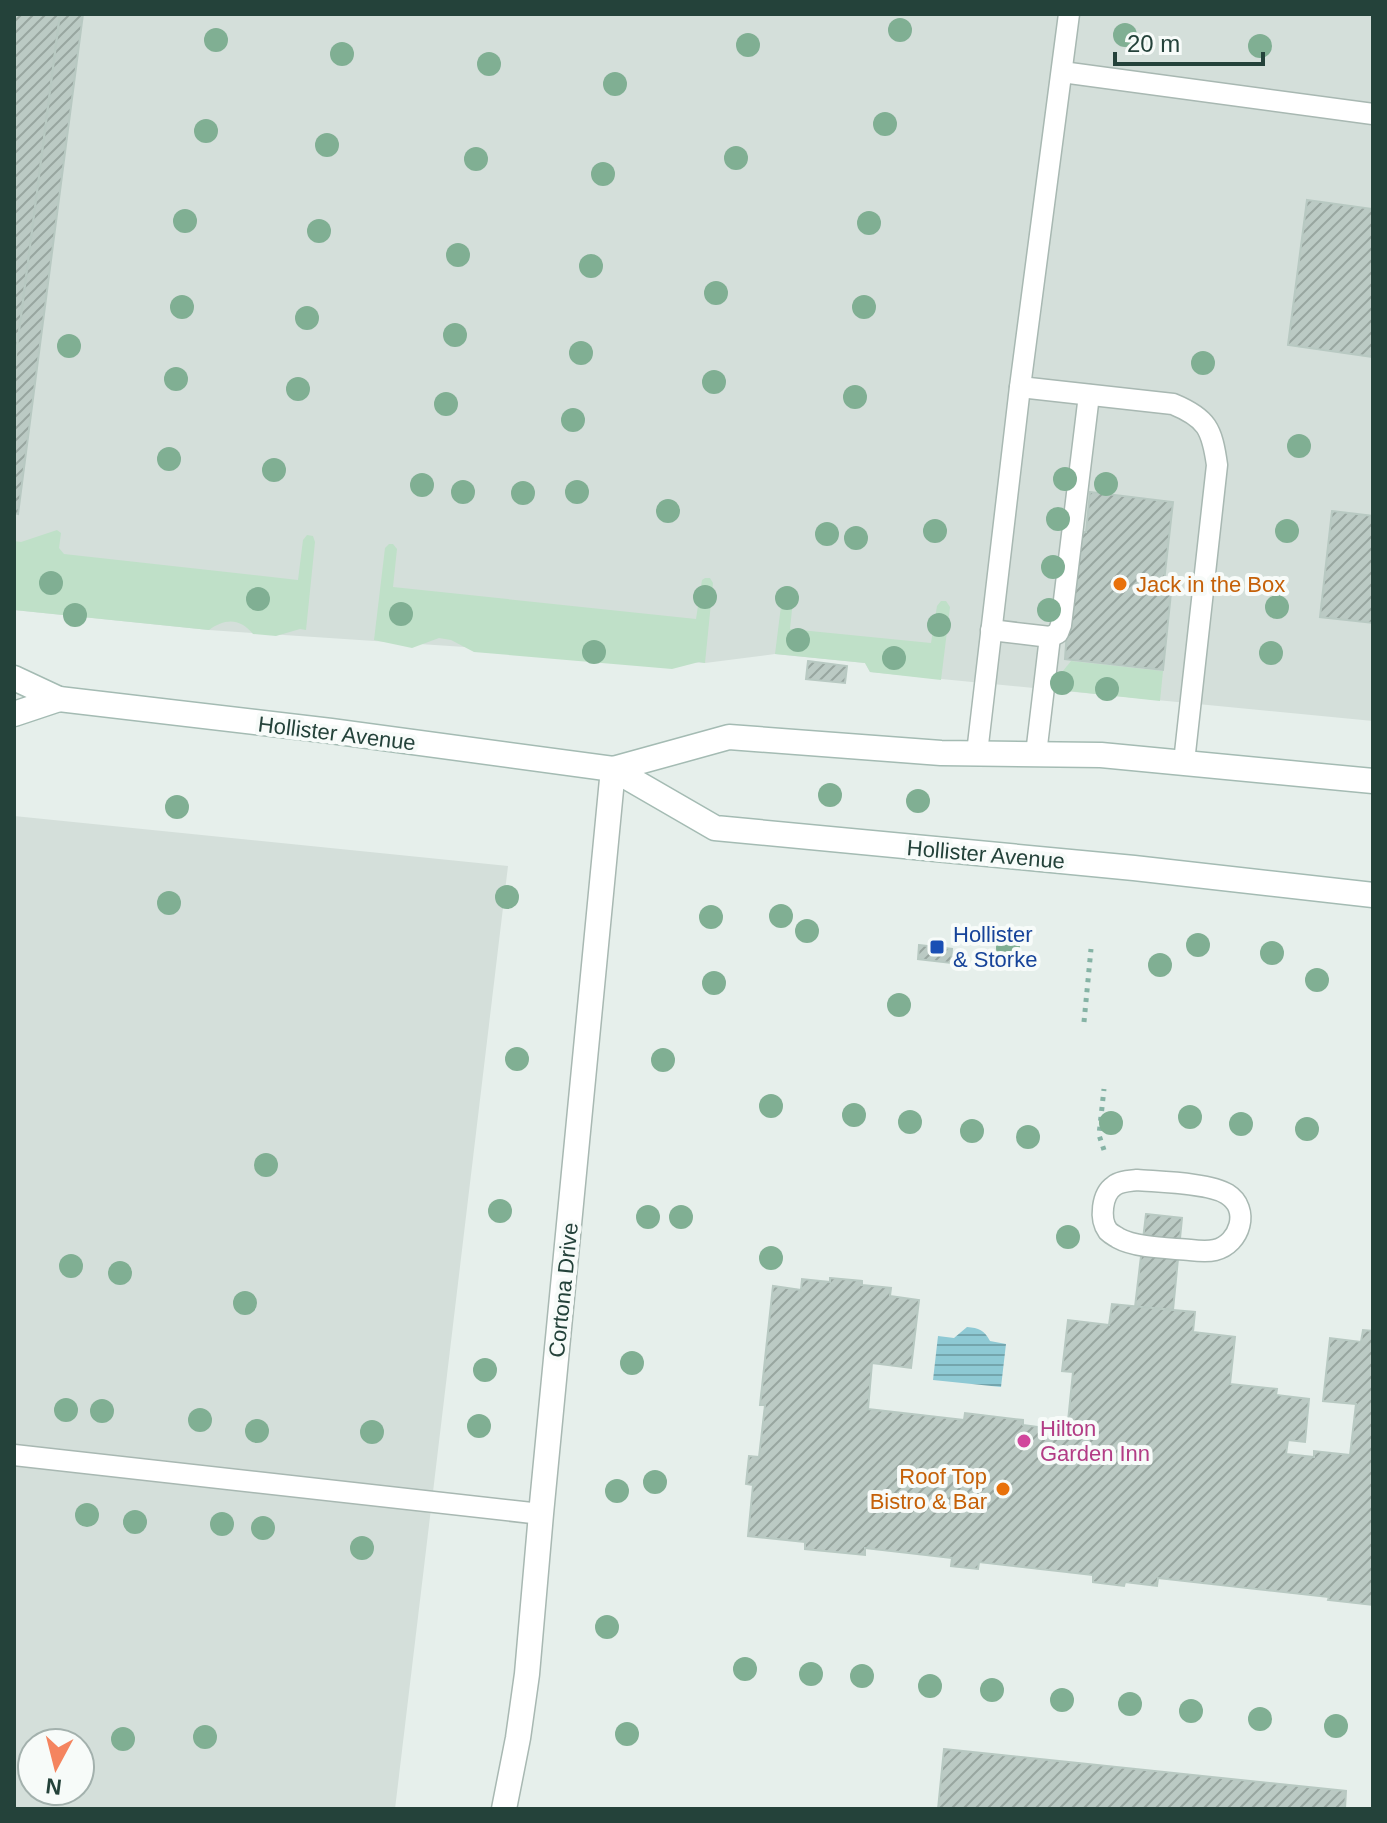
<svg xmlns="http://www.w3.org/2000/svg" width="1387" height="1823" viewBox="0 0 1387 1823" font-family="Arial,sans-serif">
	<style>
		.built { fill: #d4dfda; fill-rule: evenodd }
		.green { fill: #bfe0c8 }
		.water { fill: url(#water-rules) }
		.building { fill: url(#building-hatch); stroke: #b8c9c2; stroke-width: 2 }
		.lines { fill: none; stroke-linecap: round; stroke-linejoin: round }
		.service-casing { stroke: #a8b8b2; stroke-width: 23 }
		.minor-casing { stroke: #a8b8b2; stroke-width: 27 }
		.secondary-casing { stroke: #a4bbb3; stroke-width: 27 }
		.path { stroke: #86b3a5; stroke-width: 5; stroke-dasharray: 4 6; stroke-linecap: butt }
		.service { stroke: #fff; stroke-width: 20 }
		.minor { stroke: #fff; stroke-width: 24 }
		.secondary { stroke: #fff; stroke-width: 24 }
		.tree { fill: #80af93 }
		.food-dot { fill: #e8710a; stroke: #f7fbf9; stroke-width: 3 }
		.transit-dot { fill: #1a4fb4; stroke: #f7fbf9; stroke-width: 3 }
		.hotel-dot { fill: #d1479c; stroke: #f7fbf9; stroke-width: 3 }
		.labels { text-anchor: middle; stroke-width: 8; stroke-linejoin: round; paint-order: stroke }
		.food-label { font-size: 22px; fill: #c56008; stroke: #f7fbf9; text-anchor: start }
		.street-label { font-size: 22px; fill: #24423a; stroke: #f7fbf9 }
		.transit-label { font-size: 22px; fill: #164399; stroke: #f7fbf9; text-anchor: start }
		.hotel-label { font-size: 22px; fill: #b23c85; stroke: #f7fbf9; text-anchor: start }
	</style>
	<defs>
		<pattern id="water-rules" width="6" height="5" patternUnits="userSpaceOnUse" patternTransform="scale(2)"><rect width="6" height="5" fill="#8ec9d4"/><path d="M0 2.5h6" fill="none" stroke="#74a5ad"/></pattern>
		<pattern id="building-hatch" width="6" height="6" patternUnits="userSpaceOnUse" patternTransform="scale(2)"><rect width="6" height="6" fill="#bbcac4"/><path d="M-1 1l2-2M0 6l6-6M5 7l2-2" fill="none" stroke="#98a6a0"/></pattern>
	</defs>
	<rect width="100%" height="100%" fill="#e6efeb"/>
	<g class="built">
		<path d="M14,14H1373V721L870,672L865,663L775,654L705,663L209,630L14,610Z"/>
		<path d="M14,816L508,866L395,1809H14ZM32,1743H80V1791H32Z"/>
	</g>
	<g class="green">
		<path d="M57,530L61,533L59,548L64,554L298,580L303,540L307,535L313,536L315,542L306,630L300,629L276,636L253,634C240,618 225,618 209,630L14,610V541L21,542Z"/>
		<path d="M389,544H393L397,549L393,587L696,619L702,580L705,578H710L713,583L705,663L699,662L672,669L474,652L451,640L439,638L412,648L374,640L385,548Z"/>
		<path d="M785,586H791L794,590L790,629L931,643L937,606L941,601H946L950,607L941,680L870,672L865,663L775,654L783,590Z"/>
		<path d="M1071,661L1163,671L1160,701L1059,690C1053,680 1065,669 1071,661Z"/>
	</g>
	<path class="water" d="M967,1327C979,1328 984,1330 990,1341L1006,1344L1001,1387L933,1380L938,1336L954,1338Z"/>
	<g class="building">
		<path d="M14,14H60L14,371Z"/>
		<path d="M60,14H83L18,514L14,513V371Z"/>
		<path d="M1307,200L1373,209V357L1288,345Z"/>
		<path d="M1090,492L1173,502L1164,582L1172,583L1163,670L1065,659L1074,532H1086Z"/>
		<path d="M1332,511L1373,516V623L1320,617Z"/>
		<path d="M808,661L847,666L845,683L806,679Z"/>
		<path d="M919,945L952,949L951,963L918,959Z"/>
		<path d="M1146,1214L1182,1218L1173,1310L1135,1307Z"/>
		<path d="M830,1278L862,1281V1285L891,1288L890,1296L919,1300L911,1368L872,1363L868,1409L964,1420L965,1413L1023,1420V1425L1067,1431L1073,1372L1062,1371L1068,1320L1109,1325L1112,1304L1173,1310L1195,1312L1193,1332L1235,1337L1230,1384L1277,1389L1276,1395L1309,1399L1305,1442L1288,1440L1286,1454L1314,1457V1451L1350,1455L1356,1404L1323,1401L1330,1338L1361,1342L1363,1330L1373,1331V1605L1328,1600L1329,1597L1158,1578L1157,1586L1125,1582L1124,1586L1093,1582V1575L979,1562L978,1569L951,1566L952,1558L865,1548V1555L805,1549V1542L748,1536L753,1485L746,1484L749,1456L759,1457L765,1405H760L773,1286L801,1290L802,1279L830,1282Z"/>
		<path d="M944,1749L1346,1791L1345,1809H938Z"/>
	</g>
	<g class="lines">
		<defs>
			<g id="service">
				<path d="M1062,72L1373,114"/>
				<path d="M1020,387L1173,404C1207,418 1212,429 1217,465L1184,762"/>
				<path d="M991,630L1050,637L1058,633L1061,625L1089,395"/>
				<path d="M977,753L1020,387L1069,14"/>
				<path d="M1036,754L1050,637"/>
				<path d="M1137,1180C1160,1182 1210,1183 1227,1194C1251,1209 1240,1244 1215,1250C1207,1252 1198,1251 1190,1250C1169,1248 1136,1248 1118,1238C1115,1236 1111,1234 1108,1231C1099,1219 1102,1194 1114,1186C1120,1181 1130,1181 1137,1180Z"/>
				<path d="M14,1455L541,1514"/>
			</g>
			<path id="minor" d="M504,1809L518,1738L527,1674L541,1514L613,769"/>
			<g id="secondary">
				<path d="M14,678L59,699L331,731L613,769L715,828L1134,868L1373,895"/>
				<path d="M14,714L59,699"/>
				<path d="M613,769L729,737L941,753L1101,755L1373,781"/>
			</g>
		</defs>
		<use href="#service" class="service-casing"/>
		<use href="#minor" class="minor-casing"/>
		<use href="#secondary" class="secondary-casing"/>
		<g class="path">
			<path d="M1084,1022L1091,949"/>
			<path d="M1104,1150L1099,1135L1104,1089"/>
		</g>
		<use href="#service" class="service"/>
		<use href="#minor" class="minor"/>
		<use href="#secondary" class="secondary"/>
	</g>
	<g class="tree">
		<circle cx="900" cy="30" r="12"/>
		<circle cx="1125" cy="35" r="12"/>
		<circle cx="216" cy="40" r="12"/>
		<circle cx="748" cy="45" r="12"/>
		<circle cx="1260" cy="46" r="12"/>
		<circle cx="342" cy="54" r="12"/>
		<circle cx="489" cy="64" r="12"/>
		<circle cx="615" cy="84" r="12"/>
		<circle cx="885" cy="124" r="12"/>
		<circle cx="206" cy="131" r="12"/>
		<circle cx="327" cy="145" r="12"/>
		<circle cx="736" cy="158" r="12"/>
		<circle cx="476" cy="159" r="12"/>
		<circle cx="603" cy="174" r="12"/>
		<circle cx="185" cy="221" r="12"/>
		<circle cx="869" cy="223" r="12"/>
		<circle cx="319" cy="231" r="12"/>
		<circle cx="458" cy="255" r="12"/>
		<circle cx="591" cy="266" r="12"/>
		<circle cx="716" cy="293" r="12"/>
		<circle cx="182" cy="307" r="12"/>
		<circle cx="864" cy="307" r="12"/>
		<circle cx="307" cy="318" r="12"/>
		<circle cx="455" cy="335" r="12"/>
		<circle cx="69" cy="346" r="12"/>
		<circle cx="581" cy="353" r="12"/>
		<circle cx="1203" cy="363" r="12"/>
		<circle cx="176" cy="379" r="12"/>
		<circle cx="714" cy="382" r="12"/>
		<circle cx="298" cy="389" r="12"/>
		<circle cx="855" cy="397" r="12"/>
		<circle cx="446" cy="404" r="12"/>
		<circle cx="573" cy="420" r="12"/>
		<circle cx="1299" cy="446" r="12"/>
		<circle cx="169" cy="459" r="12"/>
		<circle cx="274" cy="470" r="12"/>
		<circle cx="1065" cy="479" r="12"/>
		<circle cx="1106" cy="484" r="12"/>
		<circle cx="422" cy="485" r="12"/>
		<circle cx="463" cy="492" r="12"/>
		<circle cx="577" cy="492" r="12"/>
		<circle cx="523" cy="493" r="12"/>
		<circle cx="668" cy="511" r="12"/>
		<circle cx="1058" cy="519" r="12"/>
		<circle cx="935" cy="531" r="12"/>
		<circle cx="1287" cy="531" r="12"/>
		<circle cx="827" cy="534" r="12"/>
		<circle cx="856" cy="538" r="12"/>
		<circle cx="1053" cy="567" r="12"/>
		<circle cx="51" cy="583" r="12"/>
		<circle cx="705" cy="597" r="12"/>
		<circle cx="787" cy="598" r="12"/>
		<circle cx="258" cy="599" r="12"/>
		<circle cx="1277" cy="607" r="12"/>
		<circle cx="1049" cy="610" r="12"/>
		<circle cx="401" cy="614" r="12"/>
		<circle cx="75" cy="615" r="12"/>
		<circle cx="939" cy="625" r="12"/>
		<circle cx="798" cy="640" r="12"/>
		<circle cx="594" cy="652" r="12"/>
		<circle cx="1271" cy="653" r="12"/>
		<circle cx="894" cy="658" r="12"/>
		<circle cx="1062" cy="683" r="12"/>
		<circle cx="1107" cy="689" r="12"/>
		<circle cx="830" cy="795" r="12"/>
		<circle cx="918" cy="801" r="12"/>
		<circle cx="177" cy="807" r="12"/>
		<circle cx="507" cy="897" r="12"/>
		<circle cx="169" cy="903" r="12"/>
		<circle cx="781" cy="916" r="12"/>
		<circle cx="711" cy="917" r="12"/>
		<circle cx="807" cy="931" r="12"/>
		<circle cx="1198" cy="945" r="12"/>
		<circle cx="1008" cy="948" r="12"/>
		<circle cx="1272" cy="953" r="12"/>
		<circle cx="1160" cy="965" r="12"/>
		<circle cx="1317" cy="980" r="12"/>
		<circle cx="714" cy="983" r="12"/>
		<circle cx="899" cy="1005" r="12"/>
		<circle cx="517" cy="1059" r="12"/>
		<circle cx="663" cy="1060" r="12"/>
		<circle cx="771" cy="1106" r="12"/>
		<circle cx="854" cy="1115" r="12"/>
		<circle cx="1190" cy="1117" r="12"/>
		<circle cx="910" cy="1122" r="12"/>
		<circle cx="1111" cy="1123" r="12"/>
		<circle cx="1241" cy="1124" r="12"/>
		<circle cx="1307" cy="1129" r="12"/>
		<circle cx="972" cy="1131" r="12"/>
		<circle cx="1028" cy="1137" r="12"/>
		<circle cx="266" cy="1165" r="12"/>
		<circle cx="500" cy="1211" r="12"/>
		<circle cx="648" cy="1217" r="12"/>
		<circle cx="681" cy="1217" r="12"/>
		<circle cx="1068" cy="1237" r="12"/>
		<circle cx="771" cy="1258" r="12"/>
		<circle cx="71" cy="1266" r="12"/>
		<circle cx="120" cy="1273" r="12"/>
		<circle cx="245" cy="1303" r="12"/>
		<circle cx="632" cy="1363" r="12"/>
		<circle cx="485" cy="1370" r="12"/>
		<circle cx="66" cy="1410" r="12"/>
		<circle cx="102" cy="1411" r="12"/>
		<circle cx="200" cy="1420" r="12"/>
		<circle cx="479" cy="1426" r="12"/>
		<circle cx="257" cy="1431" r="12"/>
		<circle cx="372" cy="1432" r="12"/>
		<circle cx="655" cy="1482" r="12"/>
		<circle cx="617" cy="1491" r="12"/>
		<circle cx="87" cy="1515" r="12"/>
		<circle cx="135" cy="1522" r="12"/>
		<circle cx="222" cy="1524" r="12"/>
		<circle cx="263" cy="1528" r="12"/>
		<circle cx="362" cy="1548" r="12"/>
		<circle cx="607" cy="1627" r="12"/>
		<circle cx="745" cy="1669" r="12"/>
		<circle cx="811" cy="1674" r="12"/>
		<circle cx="862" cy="1676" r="12"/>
		<circle cx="930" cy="1686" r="12"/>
		<circle cx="992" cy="1690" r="12"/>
		<circle cx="1062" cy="1700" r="12"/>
		<circle cx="1130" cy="1704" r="12"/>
		<circle cx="1191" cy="1711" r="12"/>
		<circle cx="1260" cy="1719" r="12"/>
		<circle cx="1336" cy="1726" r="12"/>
		<circle cx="627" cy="1734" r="12"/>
		<circle cx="205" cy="1737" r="12"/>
		<circle cx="123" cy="1739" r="12"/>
	</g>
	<g class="food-dot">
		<circle cx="1120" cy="584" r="8"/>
		<circle cx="1003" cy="1489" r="8"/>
	</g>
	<rect class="transit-dot" x="929" y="939" width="16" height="16" rx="4"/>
	<circle class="hotel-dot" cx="1024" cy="1441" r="8"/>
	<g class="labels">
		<g class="food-label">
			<text x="1136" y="592">Jack in the Box</text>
			<text x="987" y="1484" text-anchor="end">Roof Top<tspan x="987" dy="25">Bistro &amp; Bar</tspan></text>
		</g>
		<g class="street-label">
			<text transform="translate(337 733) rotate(7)" y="8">Hollister Avenue</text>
			<text transform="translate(986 854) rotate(5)" y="8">Hollister Avenue</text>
			<text transform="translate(563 1290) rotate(-84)" y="8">Cortona Drive</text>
		</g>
		<g class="transit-label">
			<text x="953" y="942">Hollister<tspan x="953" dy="25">&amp; Storke</tspan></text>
		</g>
		<g class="hotel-label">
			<text x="1040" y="1436">Hilton<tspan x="1040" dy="25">Garden Inn</tspan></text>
		</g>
	</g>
	<rect width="1387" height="1823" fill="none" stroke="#24423a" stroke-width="32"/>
	<g transform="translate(56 1767) rotate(187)"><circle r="38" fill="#f7fbf9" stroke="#a3b1ad" stroke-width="2"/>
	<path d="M0-6L14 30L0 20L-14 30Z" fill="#f4845f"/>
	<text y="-12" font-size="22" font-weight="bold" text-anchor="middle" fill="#24423a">N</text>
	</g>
	<path d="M1115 52v12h148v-12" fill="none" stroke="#24423a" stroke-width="4"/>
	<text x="1127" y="52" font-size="24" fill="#24423a" stroke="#f7fbf9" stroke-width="6" paint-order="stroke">20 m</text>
</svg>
